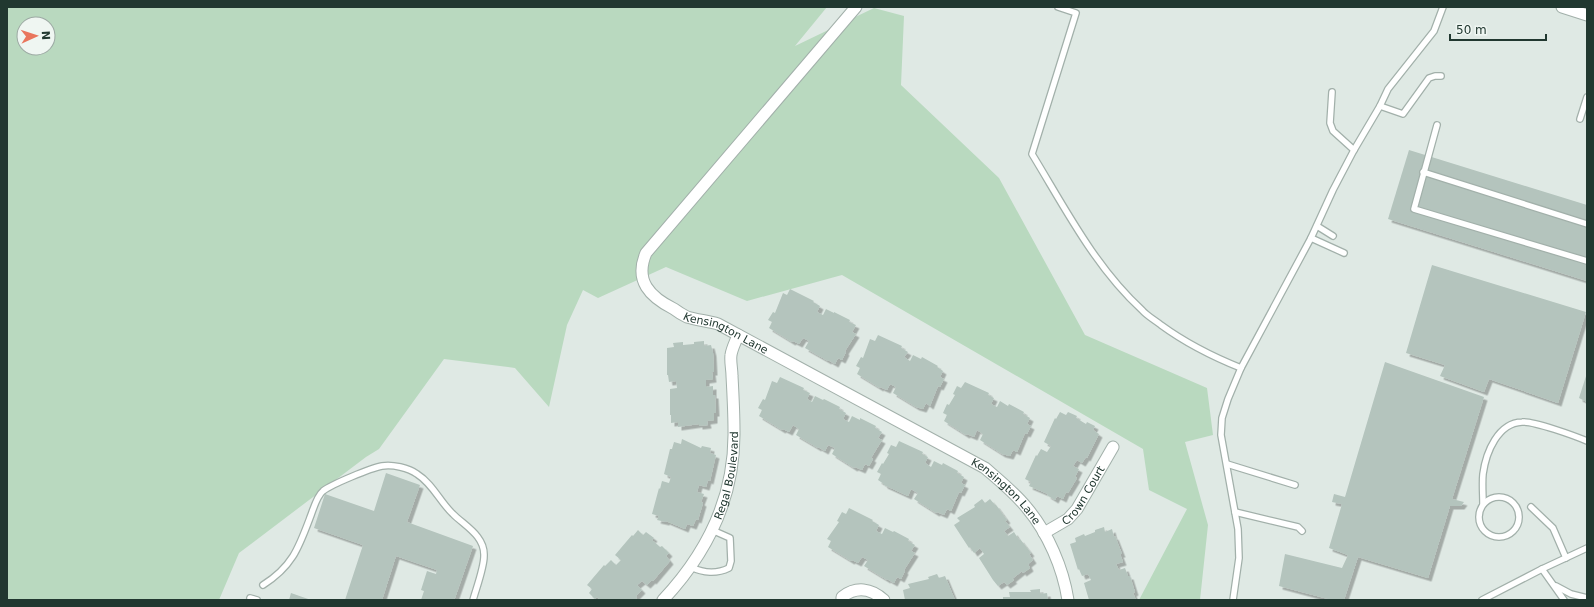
<svg xmlns="http://www.w3.org/2000/svg" width="1594" height="607" viewBox="0 0 1594 607" font-family="'DejaVu Sans',sans-serif">
	<style>
		.green { fill: #b9d9bf; fill-rule: evenodd }
		.building { fill: #b4c4bd; filter: url(#shadow) }
		.lines { fill: none; stroke-linecap: round; stroke-linejoin: round }
		.service-casing { stroke: #a2b0aa; stroke-width: 8 }
		.minor-casing { stroke: #a2b0aa; stroke-width: 13 }
		.service { stroke: #fff; stroke-width: 5.5 }
		.minor { stroke: #fff; stroke-width: 11 }
		.labels { text-anchor: middle; stroke-width: 3; stroke-linejoin: round; paint-order: stroke }
		.street-label { font-size: 11px; fill: #213830; stroke: #eff6f2 }
	</style>
	<defs>
		<filter id="shadow"><feDropShadow dx="3.5" dy="3.5" stdDeviation="0" flood-color="#0004"/></filter>
	</defs>
	<rect width="100%" height="100%" fill="#dfe9e4"/>
	<path class="green" d="M7,7H827L795,46L874,8L904,16L901,85L999,178L1085,335L1207,388L1213,435L1185,442L1208,525L1200,600H1139L1187,509L1149,490L1143,449L842,275L747,301L666,267L598,298L583,290L567,325L549,407L515,368L444,359L379,449L366,457L239,553L219,600H7ZM24,24H48V48H24Z"/>
	<g class="building">
		<path d="M1409,150L1587,205V281L1388,219Z"/>
		<path d="M1432,265L1586,312L1558,403L1489,379L1484,392L1440,376L1445,365L1406,353Z"/>
		<path d="M790,289L814,301L813,302L820,306L817,312L823,315L826,309L834,313V312L850,320L849,322L856,325L852,332L856,334L845,351L846,352L842,360L838,358L835,364L828,360V361L805,348L809,341L803,338L799,344L793,341L792,342L769,328L772,322L768,320L773,312L775,313L783,293L787,295Z"/>
		<path d="M878,335L902,346L901,348L908,352L904,357L910,361L913,355L921,359L922,357L938,366L937,367L943,371L940,377L944,379L940,387L938,386L930,406L926,403L923,409L916,407L893,393L896,387L890,384L887,390L880,387V388L857,374L860,368L856,366L861,357L863,358L870,339L875,341Z"/>
		<path d="M704,341V346L711,345L713,353L714,372H712L713,379L706,380V387L713,386V395H715L716,413H714V420L707,421L708,425L699,426V424L678,427V422L671,423V415H670V389L677,388L676,381L669,382L668,375H667V348L674,347L673,343L683,342V345L694,344V342Z"/>
		<path d="M1385,362L1484,397L1452,499L1464,502L1461,506H1450L1428,578L1358,557L1344,600H1332L1279,586L1285,554L1342,568L1348,555L1329,548L1342,504L1332,502L1334,494L1345,497Z"/>
		<path d="M1587,373V402L1579,398Z"/>
		<path d="M780,377L804,388L803,390L810,393L807,399L812,402L815,396L823,400L824,399L840,407L839,409L846,413L843,419L849,422L852,416L860,420V418L876,426L875,428L882,432L878,438L882,440L871,458L873,459L869,466L865,464L862,470L855,467L854,468L832,454L835,448L828,445L825,451L818,447V448L796,435L799,429L793,425L789,432L783,429L782,430L759,416L762,410L758,408L763,399L765,400L772,381L777,383Z"/>
		<path d="M965,382L989,393L988,395L994,398L991,404L997,407L1000,401L1008,406L1009,404L1024,412L1023,414L1030,418L1027,424L1031,426L1027,434L1025,433L1017,452L1013,450L1010,456L1002,454L980,440L983,434L977,430L974,437L967,434L966,435L944,421L947,415L943,413L947,404L949,405L955,395L953,394L957,386L961,388Z"/>
		<path d="M1060,412L1066,415L1068,412L1077,416L1076,418L1086,424L1087,422L1095,426L1093,430L1099,434L1087,458L1086,457L1082,463L1077,460L1073,466L1079,469L1075,477L1077,478L1068,493L1066,492L1063,499L1057,496L1055,500L1047,495L1048,494L1029,486L1031,482L1025,479L1036,455L1037,456L1041,449L1047,452L1051,446L1044,442L1055,418L1056,419Z"/>
		<path d="M682,439L701,448L702,446L711,448L710,453L716,455L710,481L708,480L706,487L699,485L697,492L704,494L701,502L703,503L698,520L696,519L693,526L687,524L685,529L666,521V522L657,520L659,516L652,514L659,488L660,489L662,481L669,483L671,477L664,474L670,449H672L674,442L681,444Z"/>
		<path d="M899,441L923,452L922,454L928,457L925,463L931,467L934,461L942,465L943,463L958,471L957,473L964,477L961,483L965,485L961,493L959,492L951,511L947,509L944,515L937,512L936,513L914,499L918,493L911,489L908,496L884,485V484L878,480L881,474L877,472L882,463L883,464L889,454L887,453L891,445L896,447Z"/>
		<path d="M386,473L420,485L407,522L473,546L455,598L452,600H421L424,591L421,590L427,571L436,574L437,570L396,556L382,600H345L363,545L314,528L325,494L374,511Z"/>
		<path d="M982,499L985,503L990,499L995,505H996L1007,520L1005,521L1010,527L1004,531L1008,536L1014,532L1019,540L1020,539L1031,553L1029,554L1033,560L1028,564L1030,568L1023,573L1022,571L1012,579L1014,580L1007,585L1004,582L998,586L993,580L979,558L984,554L980,548L974,553L970,547L969,548L954,525L960,521L957,518L975,507L974,505Z"/>
		<path d="M849,508L873,520L872,521L879,525L876,531L882,534L885,528L893,532L894,531L909,539L908,541L915,545L911,551L915,553L904,570L905,571L901,579L897,577L894,583L887,579V580L864,566L868,560L862,557L858,563L852,560L851,561L828,547L831,541L827,539L839,522L837,521L842,512L846,514Z"/>
		<path d="M1104,527L1105,532L1112,529L1114,537L1115,536L1122,554H1120L1123,562L1116,564L1119,570L1125,568L1128,576H1130L1135,592L1133,593L1136,600H1089L1084,583L1091,580L1088,574L1082,576L1079,569L1078,570L1070,544L1076,542L1075,538L1084,534L1085,536L1095,532V530Z"/>
		<path d="M638,530L643,535L646,532L654,538L652,540L660,547L662,546L669,553L666,556L670,561L653,581L652,580L647,585L642,581L637,585L642,590L636,596L637,598L635,600H600L597,597L595,599L589,593L592,589L587,585L604,565L605,566L611,560L616,565L621,560L615,555L632,535L633,536Z"/>
		<path d="M937,574L939,578L945,576L955,600H905L903,590L910,588L908,584L929,579L928,577Z"/>
		<path d="M1040,589V594L1047,593L1048,600H1003V597H1010L1009,592H1031L1030,590Z"/>
		<path d="M291,593L311,600H289Z"/>
	</g>
	<g class="lines">
		<defs>
			<g id="service">
				<path d="M1058,7L1076,13L1032,154C1065,208 1095,267 1142,310C1147,316 1155,320 1161,325C1187,344 1211,356 1241,368"/>
				<path d="M1332,92L1330,123L1333,131L1354,150"/>
				<path d="M1380,106L1403,114L1429,78L1435,76H1441"/>
				<path d="M1580,119L1587,97"/>
				<path d="M1437,125L1414,209L1587,261"/>
				<path d="M1423,172L1587,224"/>
				<path d="M1317,226L1333,236"/>
				<path d="M1311,238L1344,253"/>
				<path d="M1227,464L1295,485"/>
				<circle cx="1499" cy="517" r="20"/>
				<path d="M1483,504C1483,494 1482,483 1483,474C1486,452 1498,423 1522,422C1534,421 1575,436 1587,441"/>
				<path d="M1531,507L1553,528L1566,558"/>
				<path d="M1235,512L1298,527L1302,531"/>
				<path d="M691,567C703,573 717,574 729,568L731,561L730,538L712,530"/>
				<path d="M1542,569L1564,600"/>
				<path d="M263,585C293,566 299,547 311,515C314,507 317,496 323,491C332,484 371,468 382,466C392,464 409,468 417,474C433,484 440,502 453,514C465,526 485,536 484,556C484,568 476,589 473,600"/>
				<path d="M1556,586L1571,594L1587,598"/>
				<path d="M250,598L257,600"/>
				<path d="M1233,600L1239,558L1238,529L1221,435L1222,418L1228,399L1241,368L1311,238L1333,190L1354,150L1380,106L1388,89L1434,31L1443,7"/>
				<path d="M1482,600L1542,569L1587,548"/>
			</g>
			<g id="minor">
				<path id="s1" d="M856,7L646,253C634,281 650,297 674,309C678,312 683,315 687,317C697,320 708,321 718,324L985,468C1000,481 1015,493 1027,508C1048,533 1063,568 1068,600"/>
				<path d="M1562,7L1587,15"/>
				<path id="s2" d="M1044,533L1068,519L1077,509L1113,447"/>
				<path id="s3" d="M663,600C708,552 735,497 734,431C734,413 733,394 732,376C732,369 730,361 731,355C732,348 736,341 738,335"/>
				<path d="M842,600V597C856,586 871,588 884,600"/>
			</g>
		</defs>
		<use href="#service" class="service-casing"/>
		<use href="#minor" class="minor-casing"/>
		<use href="#service" class="service"/>
		<use href="#minor" class="minor"/>
	</g>
	<g class="labels">
		<g class="street-label">
			<text dy="4" stroke="none"><textPath href="#s1" startOffset="452">Kensington Lane</textPath></text>
			<text dy="4" stroke="none"><textPath href="#s3" startOffset="143">Regal Boulevard</textPath></text>
			<text dy="4" stroke="none"><textPath href="#s1" startOffset="776">Kensington Lane</textPath></text>
			<text dy="4" stroke="none"><textPath href="#s2" startOffset="56">Crown Court</textPath></text>
		</g>
	</g>
	<rect width="1594" height="607" fill="none" stroke="#213830" stroke-width="16"/>
	<g transform="translate(36 36) rotate(87)"><circle r="19" fill="#eff6f2" stroke="#9daaa4"/>
	<path d="M0-3L7 15L0 10L-7 15Z" fill="#e9765d"/>
	<text y="-6" font-size="11" font-weight="bold" text-anchor="middle" fill="#213830">N</text>
	</g>
	<path d="M1450 34v6h96v-6" fill="none" stroke="#213830" stroke-width="2"/>
	<text x="1456" y="34" font-size="12" fill="#213830" stroke="#eff6f2" stroke-width="3" paint-order="stroke">50 m</text>
</svg>
